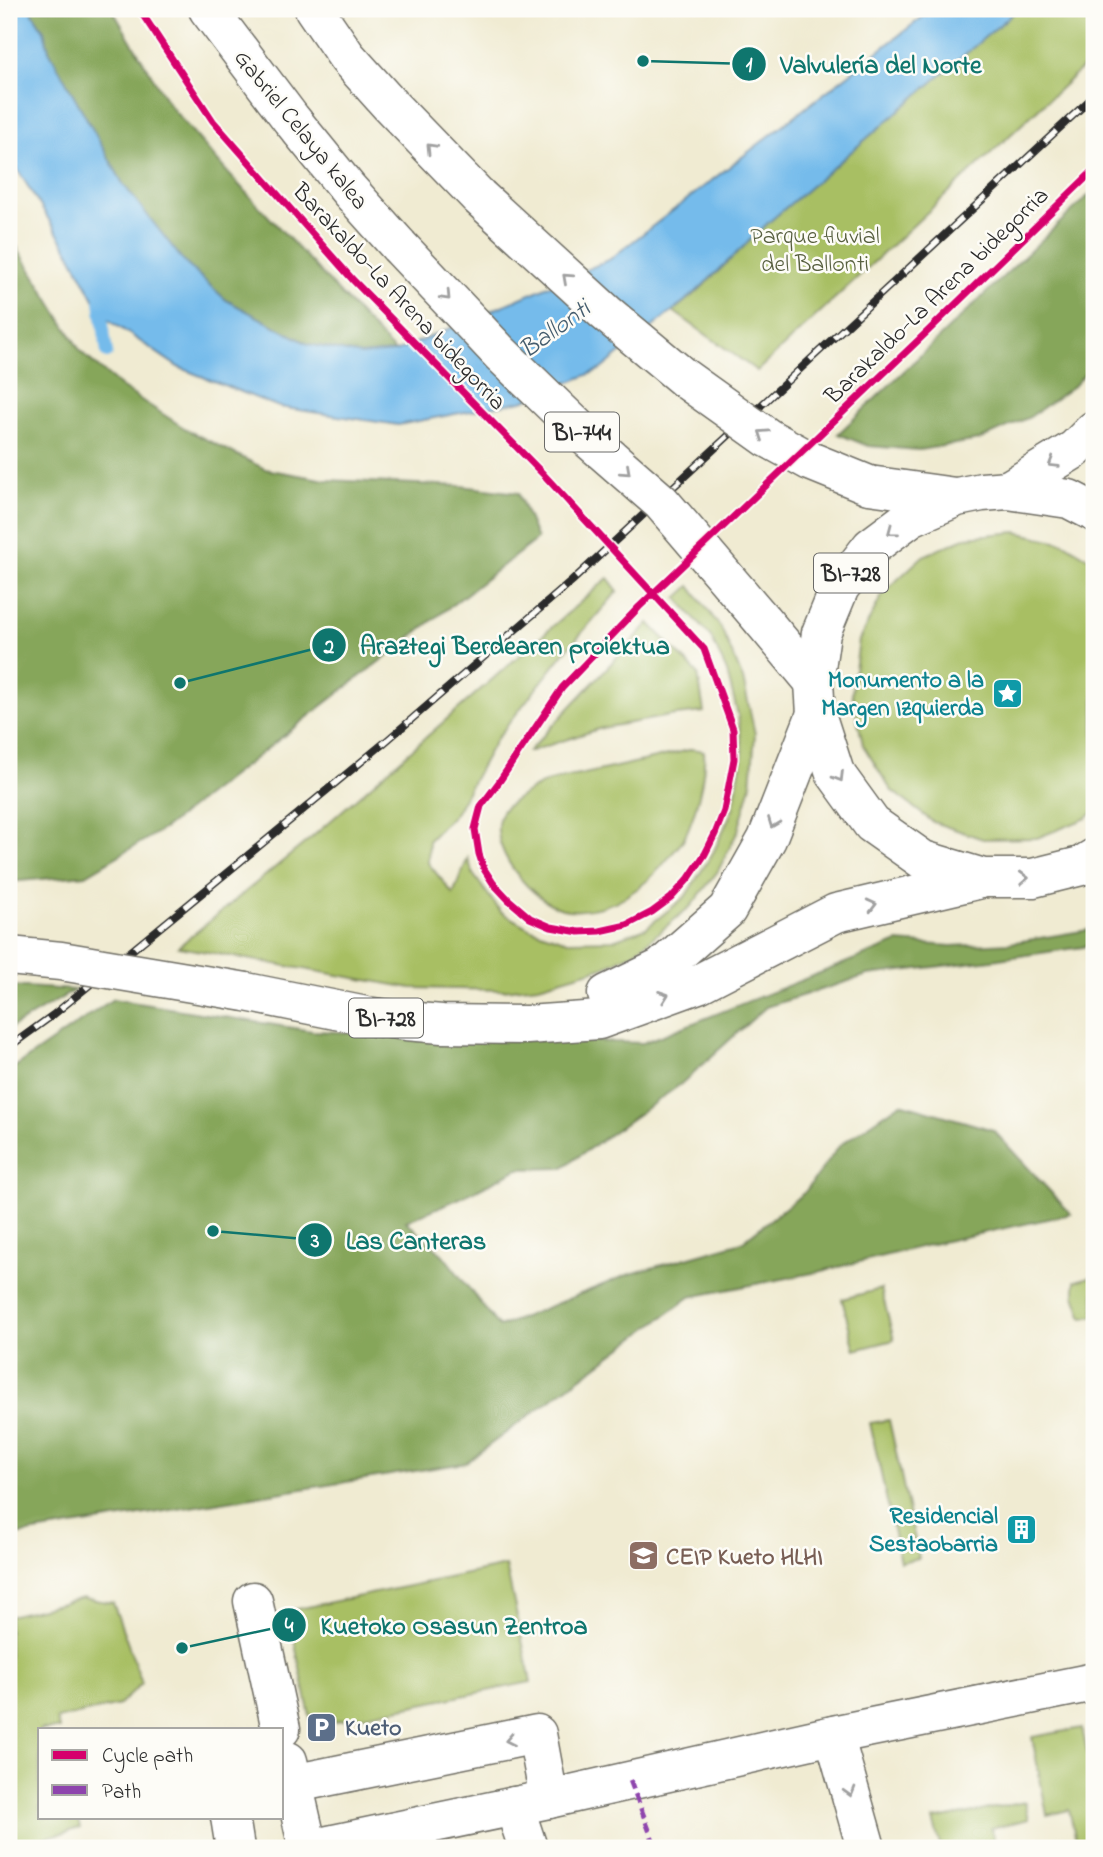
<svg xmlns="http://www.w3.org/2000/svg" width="1103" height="1857" viewBox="0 0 1103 1857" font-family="'Indie Flower',sans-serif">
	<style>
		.green { fill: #a8bf64; stroke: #6a7548; stroke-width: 2 }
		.forest { fill: #86a65a; stroke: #586842; stroke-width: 2 }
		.water { fill: #74bbeb; stroke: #50738b; stroke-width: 2 }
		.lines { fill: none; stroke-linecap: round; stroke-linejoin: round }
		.stream { stroke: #74bbeb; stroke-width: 12 }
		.minor-casing { stroke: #706e65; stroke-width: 41 }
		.major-casing { stroke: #706e65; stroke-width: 41 }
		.minor { stroke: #fff; stroke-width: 38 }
		.major { stroke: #fff; stroke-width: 38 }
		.rail-casing { stroke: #2b2b2b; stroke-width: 8 }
		.rail { stroke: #fdfcf7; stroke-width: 5; stroke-dasharray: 16; stroke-linecap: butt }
		.major-bridge-casing { stroke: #706e65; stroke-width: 41; stroke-linecap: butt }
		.major-bridge { stroke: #fff; stroke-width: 38 }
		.quiet { stroke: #8e44ad; stroke-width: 5; stroke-dasharray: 10 5; stroke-linecap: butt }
		.cycleway-casing { stroke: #fdfcf7; stroke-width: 11 }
		.cycleway { stroke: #d6006c; stroke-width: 7 }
		.oneway { stroke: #a0a0a0 }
		.labels { text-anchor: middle; stroke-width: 5; stroke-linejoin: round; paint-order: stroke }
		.shield { fill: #fdfcf7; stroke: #6a6a68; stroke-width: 2 }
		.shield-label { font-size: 23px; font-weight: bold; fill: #2b2b2b }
		.street-label { font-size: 24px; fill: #2b2b2b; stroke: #fdfcf7 }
		.park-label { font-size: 24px; fill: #575f3f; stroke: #fdfcf7 }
		.culture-label { font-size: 24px; font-weight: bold; fill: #0d838f; stroke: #fdfcf7; text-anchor: end }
		.education-label { font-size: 24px; font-weight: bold; fill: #785e54; stroke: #fdfcf7; text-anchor: start }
		.service-label { font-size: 24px; font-weight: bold; fill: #4e5e75; stroke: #fdfcf7; text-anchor: start }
		.water-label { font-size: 26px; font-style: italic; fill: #455d6e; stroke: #fdfcf7 }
		.leader { fill: none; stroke: #0f766e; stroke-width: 2.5 }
		.callout-dot { fill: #0f766e; stroke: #fdfcf7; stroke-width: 2.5 }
		.mark-label { font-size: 21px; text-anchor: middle; font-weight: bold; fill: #fff }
		.callout-label { font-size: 26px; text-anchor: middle; font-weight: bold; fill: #0f766e; stroke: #fdfcf7; stroke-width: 5; stroke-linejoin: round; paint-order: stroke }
	</style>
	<rect width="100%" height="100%" fill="#fdfcf7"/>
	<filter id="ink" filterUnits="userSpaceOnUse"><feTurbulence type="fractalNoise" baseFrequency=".0143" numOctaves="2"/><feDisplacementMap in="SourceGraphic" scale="14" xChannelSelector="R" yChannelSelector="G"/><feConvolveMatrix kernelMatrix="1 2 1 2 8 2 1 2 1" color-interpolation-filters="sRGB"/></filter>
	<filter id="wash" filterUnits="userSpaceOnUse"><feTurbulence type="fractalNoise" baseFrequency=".00686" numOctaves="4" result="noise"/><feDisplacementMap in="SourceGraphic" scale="28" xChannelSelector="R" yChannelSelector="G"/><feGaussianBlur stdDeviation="1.57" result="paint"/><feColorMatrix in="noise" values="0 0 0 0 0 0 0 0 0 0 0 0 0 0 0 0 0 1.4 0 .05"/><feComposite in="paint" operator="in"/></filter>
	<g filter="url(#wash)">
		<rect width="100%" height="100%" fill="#f0ebd2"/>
		<g class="green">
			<path d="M1018,9H1094V57L757,371L673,311L698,291L769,222Z"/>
			<path d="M1016,532L1064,543L1094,561V812L1087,818L1037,838L983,839L933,822L891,790L863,745L852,693L859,640L883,593L923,556L967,537Z"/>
			<path d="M608,578L618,591L565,652L495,741L456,812L429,840L428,863L453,894L468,858L473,874L501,912L531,929L568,941L613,940L646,928L685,897L714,851L733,809L743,753L738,715L727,672L711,637L677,598L690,586L721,628L743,679L755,734L751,785L738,831L718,871L691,906L634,953L604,967L539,986L503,990L412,988L178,947L311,838Z"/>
			<path d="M649,623L698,674L704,712L675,715L602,728L528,752Z"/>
			<path d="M693,749L704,751C706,775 695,817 684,838C681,844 675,850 671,855C645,888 612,914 568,910C534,906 481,843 503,810C508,804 530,790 538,786C551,779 570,777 584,774C621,766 657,758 693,749Z"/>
			<path d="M1094,1276V1316L1083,1318L1075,1295V1281Z"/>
			<path d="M881,1289L894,1340L855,1350L842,1299Z"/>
			<path d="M889,1420L919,1558L900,1562L870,1423Z"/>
			<path d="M506,1566L531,1682L312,1726L288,1611Z"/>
			<path d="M83,1598L113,1603L142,1683L119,1705L57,1719L59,1729H40V1817H77L80,1828L9,1848V1616Z"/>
			<path d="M1082,1728L1094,1784V1848H1078L1069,1810L1047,1815L1032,1737Z"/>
			<path d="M1025,1802L1029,1819L991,1828L996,1848H941L933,1820Z"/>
		</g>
		<g class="forest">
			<path d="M30,9H112L170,106L228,173L395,352L361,355L308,344L226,300L185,263L123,184L49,51L44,31Z"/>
			<path d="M1094,190V362L1076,384L1030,417L979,440L919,450L868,446L838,434Z"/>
			<path d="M9,234L81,352L121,387L189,431L265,469L326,480L461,486L518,493L537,539L165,828L86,875L9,882Z"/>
			<path d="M1094,929V941L1083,947L992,960L868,975L766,1007L681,1084L562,1168L518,1169L458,1199L406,1221L443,1255L499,1327L627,1275L742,1242L805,1192L840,1145L901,1103L993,1130L1071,1214L932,1244L818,1272L690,1297L465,1463L9,1536V1071L113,999L312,1031L643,1043L898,942L951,946L1010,943Z"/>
			<path d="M9,986L75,990L9,1029Z"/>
		</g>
		<path class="water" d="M9,9H30L44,31L49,51L123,184L185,263L226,300L308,344L361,355L395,352L609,260L933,9H1018L769,222L697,291L600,370L522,401L398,425L279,407L178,367L103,316L68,250L9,156Z"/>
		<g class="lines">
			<path class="stream" d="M100,301L107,353"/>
		</g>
	</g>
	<g filter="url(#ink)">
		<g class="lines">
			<defs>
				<g id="minor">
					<path d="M253,1601L281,1729"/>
					<path d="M834,1735L866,1848"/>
					<path d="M288,1761L308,1848"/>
					<path d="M282,1786L537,1734L549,1799"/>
					<path d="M514,1806L528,1848"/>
					<path d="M230,1817L235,1848"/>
					<path d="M314,1848L549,1799L842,1733L1094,1682"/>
				</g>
				<g id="major">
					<path d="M208,9L291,119L348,189L399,246"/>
					<path d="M314,9L347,57L390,105L479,197"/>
					<path d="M869,485L955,497"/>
					<path d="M1008,490L1075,449L1094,430"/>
					<path d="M1094,512L1069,499L1008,490L982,492L957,497L911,517L871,547L840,587L821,633L814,682L816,714L835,773L872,824L923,860L983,878H1033L1081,866L1094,858"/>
					<path d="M762,620L814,682"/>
					<path d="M246,992L366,1016L406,1021L442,1024L527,1025L599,1020L698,984L836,913L981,879"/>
					<path d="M607,994L661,968L727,910L767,839L816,714"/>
				</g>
			</defs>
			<use href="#minor" class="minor-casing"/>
			<use href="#major" class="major-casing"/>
			<use href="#minor" class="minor"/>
			<use href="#major" class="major"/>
			<defs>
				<path id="rail" d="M9,1047L53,1015L235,866L384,743L572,581L1094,96"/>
			</defs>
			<use href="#rail" class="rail-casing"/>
			<use href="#rail" class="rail"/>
			<defs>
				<g id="major-bridge">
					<path d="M479,197L606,313L684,378L768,438L810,461L869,485"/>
					<path d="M399,246L500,353L591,441L661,502L762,620"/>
					<path d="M9,956L61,961L246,992"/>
				</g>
			</defs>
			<use href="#major-bridge" class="major-bridge-casing"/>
			<use href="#major-bridge" class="major-bridge"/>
			<path class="quiet" d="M630,1780L656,1848"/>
			<defs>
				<path id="cycleway" d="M139,9L213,121L353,280L544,475L704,649L733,729L734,759L724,811L715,834L705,854L689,878L671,898L652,912L627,925L600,931L579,932L551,927L530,918L509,900L493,883L484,869L479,854L475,829L481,806L499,782L562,688L639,607L928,331L1094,170"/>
			</defs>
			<use href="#cycleway" class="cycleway-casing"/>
			<use href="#cycleway" class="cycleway"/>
		</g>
		<defs><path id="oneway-chevron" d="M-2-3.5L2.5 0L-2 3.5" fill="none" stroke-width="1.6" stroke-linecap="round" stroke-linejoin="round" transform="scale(1.75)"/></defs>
		<g class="oneway">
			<use href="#oneway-chevron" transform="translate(431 148) rotate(-134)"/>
			<use href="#oneway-chevron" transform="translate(567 278) rotate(-138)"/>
			<use href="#oneway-chevron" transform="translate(446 296) rotate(47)"/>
			<use href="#oneway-chevron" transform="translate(763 434) rotate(-146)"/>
			<use href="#oneway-chevron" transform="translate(1053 463) rotate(148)"/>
			<use href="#oneway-chevron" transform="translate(626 471) rotate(42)"/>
			<use href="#oneway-chevron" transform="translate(892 531) rotate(143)"/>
			<use href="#oneway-chevron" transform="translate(839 777) rotate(59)"/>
			<use href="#oneway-chevron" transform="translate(773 823) rotate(111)"/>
			<use href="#oneway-chevron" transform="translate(1024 878) rotate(-2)"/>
			<use href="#oneway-chevron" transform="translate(872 905) rotate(-14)"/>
			<use href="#oneway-chevron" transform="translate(664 996) rotate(-20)"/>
			<use href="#oneway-chevron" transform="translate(510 1740) rotate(169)"/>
			<use href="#oneway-chevron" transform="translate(850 1792) rotate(74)"/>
		</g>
	</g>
	<defs>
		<symbol id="sight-square" viewBox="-11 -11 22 22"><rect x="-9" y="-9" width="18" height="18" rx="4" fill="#0f9aa8" stroke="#fdfcf7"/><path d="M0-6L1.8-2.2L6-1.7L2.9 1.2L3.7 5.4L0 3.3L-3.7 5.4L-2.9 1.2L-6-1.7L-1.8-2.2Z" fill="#fff"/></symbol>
		<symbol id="building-square" viewBox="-11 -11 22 22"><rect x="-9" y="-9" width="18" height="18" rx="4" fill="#0f9aa8" stroke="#fdfcf7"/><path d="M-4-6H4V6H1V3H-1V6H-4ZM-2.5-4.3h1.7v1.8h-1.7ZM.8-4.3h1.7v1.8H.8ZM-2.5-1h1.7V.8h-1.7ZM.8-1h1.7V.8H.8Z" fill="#fff"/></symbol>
		<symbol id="school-square" viewBox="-11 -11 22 22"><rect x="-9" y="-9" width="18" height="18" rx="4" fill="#8d6e63" stroke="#fdfcf7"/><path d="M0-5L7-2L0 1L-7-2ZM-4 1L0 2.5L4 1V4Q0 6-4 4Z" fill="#fff"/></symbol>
		<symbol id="parking-square" viewBox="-11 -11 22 22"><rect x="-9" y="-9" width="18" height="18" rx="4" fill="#5c6f8a" stroke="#fdfcf7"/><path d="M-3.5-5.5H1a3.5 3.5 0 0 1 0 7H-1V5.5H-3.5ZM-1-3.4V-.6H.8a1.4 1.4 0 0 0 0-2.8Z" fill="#fff"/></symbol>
	</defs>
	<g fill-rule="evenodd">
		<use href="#sight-square" x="990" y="676" width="35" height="35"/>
		<use href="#building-square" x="1004" y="1512" width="35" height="35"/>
		<use href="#school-square" x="626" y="1538" width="35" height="35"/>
		<use href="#parking-square" x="304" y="1710" width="35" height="35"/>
	</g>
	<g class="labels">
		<g class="shield">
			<rect x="545" y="412.5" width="74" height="39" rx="5"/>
			<rect x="814" y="553.5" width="74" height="39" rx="5"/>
			<rect x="349" y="998.5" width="74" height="39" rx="5"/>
		</g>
		<g class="shield-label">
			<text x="582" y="440">BI-744</text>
			<text x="851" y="581">BI-728</text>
			<text x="386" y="1026">BI-728</text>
		</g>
		<g class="street-label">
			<text transform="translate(302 129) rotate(51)" y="8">Gabriel Celaya kalea</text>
			<text transform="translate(936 295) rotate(-44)" y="8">Barakaldo-La Arena bidegorria</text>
			<text transform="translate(400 296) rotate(47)" y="8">Barakaldo-La Arena bidegorria</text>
		</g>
		<g class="park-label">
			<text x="815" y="243">Parque fluvial<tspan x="815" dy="28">del Ballonti</tspan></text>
		</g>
		<g class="culture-label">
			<text x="984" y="687">Monumento a la<tspan x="984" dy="28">Margen Izquierda</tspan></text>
			<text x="998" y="1523">Residencial<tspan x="998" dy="28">Sestaobarria</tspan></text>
		</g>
		<g class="education-label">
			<text x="666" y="1564">CEIP Kueto HLHI</text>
		</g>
		<g class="service-label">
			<text x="345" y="1735">Kueto</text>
		</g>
		<g class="water-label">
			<text transform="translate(554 328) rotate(-36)" y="9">Ballonti</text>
		</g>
	</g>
	<path class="leader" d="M643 61L749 64M180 683L329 645M213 1231L315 1240M182 1648L289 1625"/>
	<g class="callout-dot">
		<circle cx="643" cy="61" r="7"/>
		<circle cx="180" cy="683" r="7"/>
		<circle cx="213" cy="1231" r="7"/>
		<circle cx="182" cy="1648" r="7"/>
		<circle cx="749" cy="64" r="18"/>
		<circle cx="329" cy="645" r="18"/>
		<circle cx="315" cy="1240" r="18"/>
		<circle cx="289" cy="1625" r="18"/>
	</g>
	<g class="mark-label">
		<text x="749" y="71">1</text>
		<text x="329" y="653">2</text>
		<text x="315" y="1247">3</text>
		<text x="289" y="1632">4</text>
	</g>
	<g class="callout-label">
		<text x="881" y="73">Valvulería del Norte</text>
		<text x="515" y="654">Araztegi Berdearen proiektua</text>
		<text x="416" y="1249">Las Canteras</text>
		<text x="454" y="1634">Kuetoko Osasun Zentroa</text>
	</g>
	<rect width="1103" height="1857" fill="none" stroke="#fdfcf7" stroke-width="35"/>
	<rect x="38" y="1728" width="245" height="91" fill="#fdfcf7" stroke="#a9a8a5" stroke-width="2"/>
	<rect x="52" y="1750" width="35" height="10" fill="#d6006c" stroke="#a9a8a5" stroke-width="2"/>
	<text x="102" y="1762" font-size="21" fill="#2b2b2b">Cycle path</text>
	<rect x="52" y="1785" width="35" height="10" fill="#8e44ad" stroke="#a9a8a5" stroke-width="2"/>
	<text x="102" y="1798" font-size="21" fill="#2b2b2b">Path</text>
</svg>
